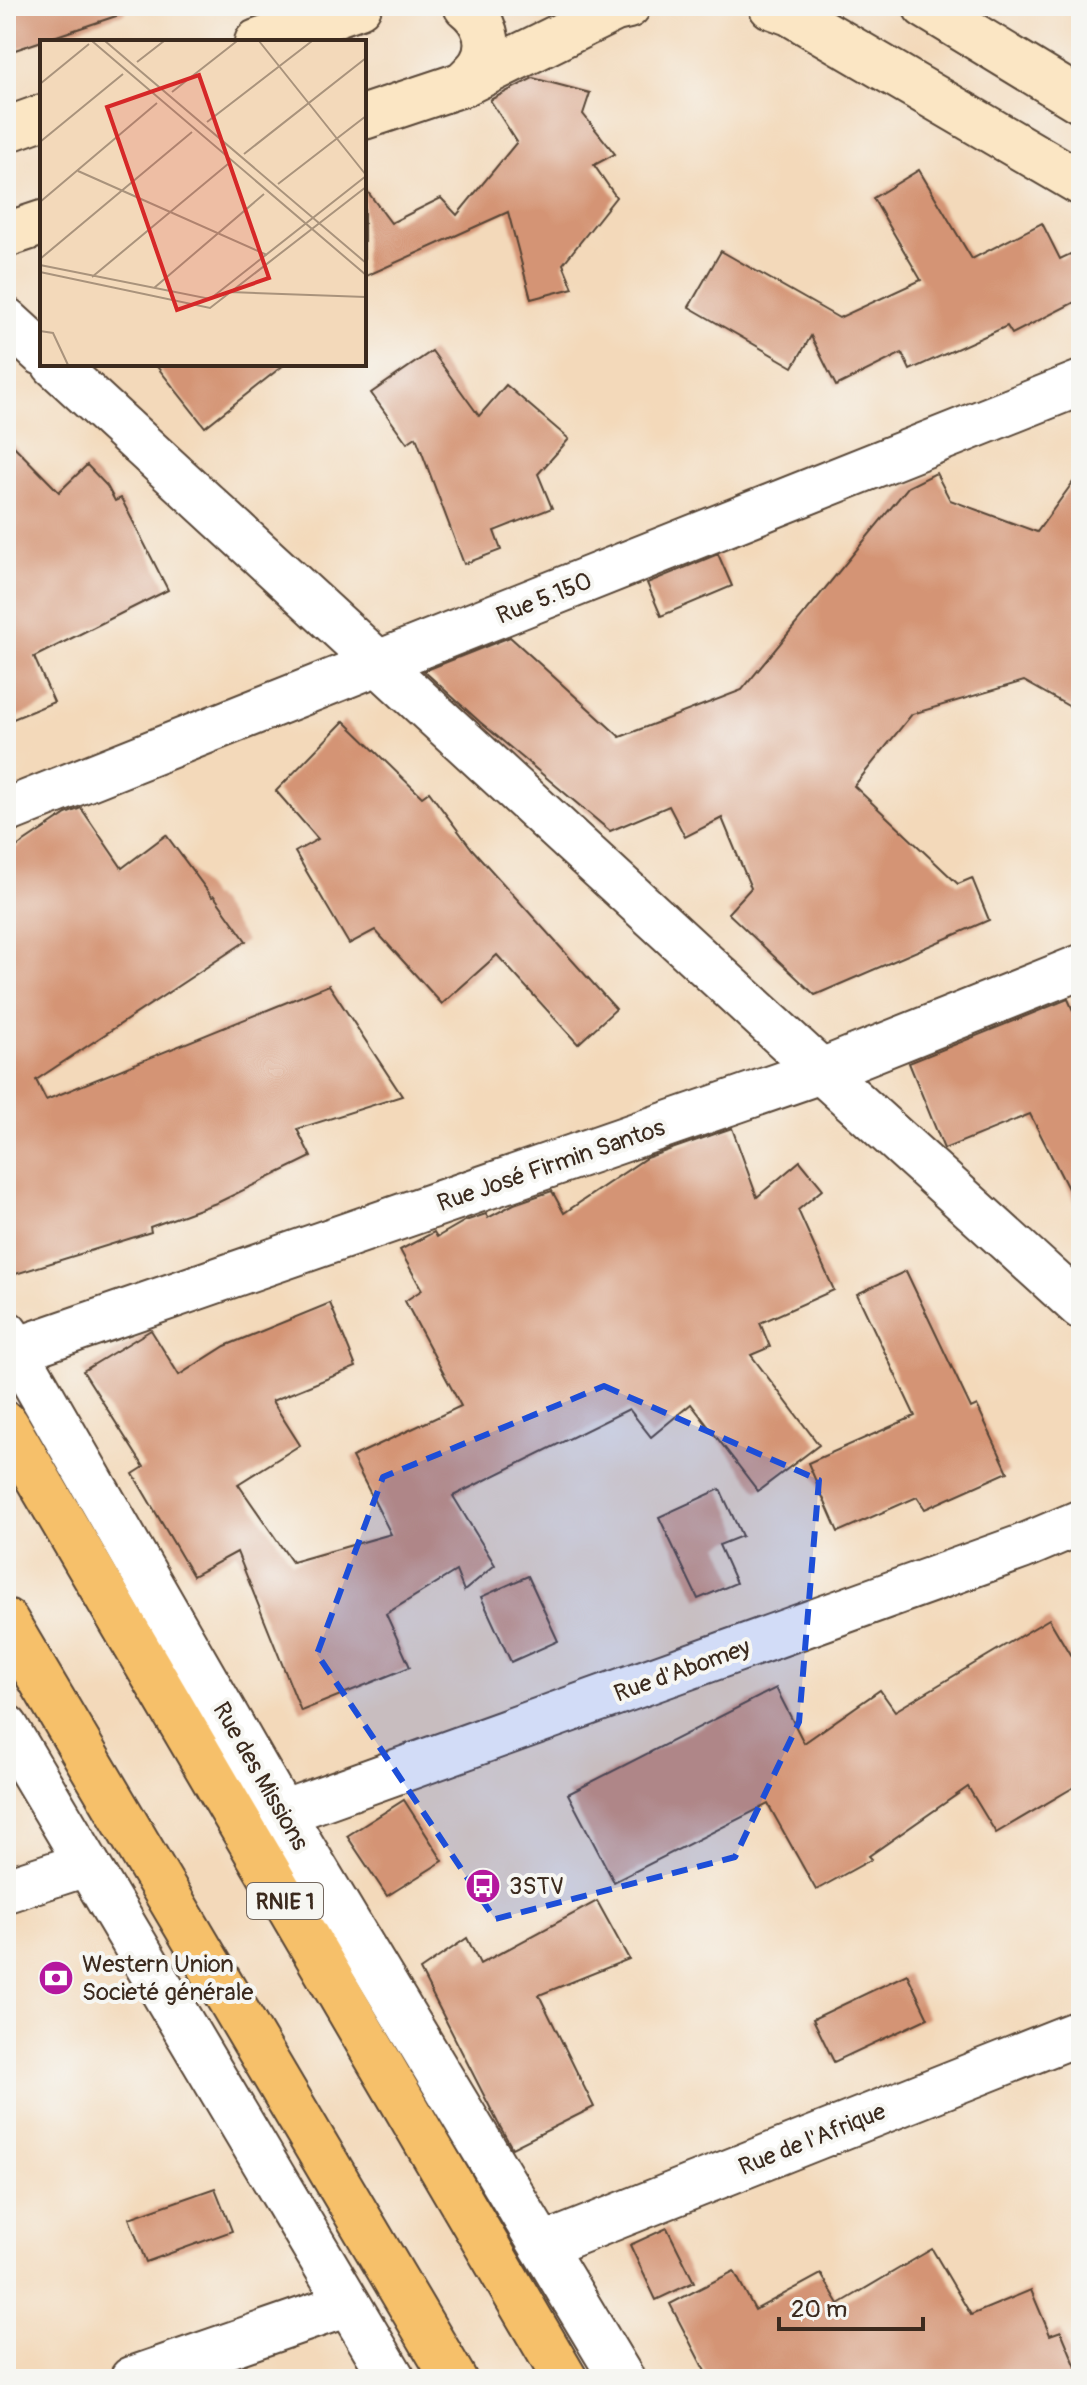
<svg xmlns="http://www.w3.org/2000/svg" width="1087" height="2385" viewBox="0 0 1087 2385" font-family="Pangolin,sans-serif">
	<style>
		.building { fill: #d49475 }
		.lines { fill: none; stroke-linecap: round; stroke-linejoin: round }
		.street-casing { stroke: #574435; stroke-width: 48 }
		.secondary-casing { stroke: #574435; stroke-width: 48 }
		.highway-casing { stroke: #574435; stroke-width: 48 }
		.street { stroke: #fff; stroke-width: 44 }
		.secondary { stroke: #fbe6c4; stroke-width: 44 }
		.highway { stroke: #f6c06b; stroke-width: 44 }
		.rail-casing { stroke: #3b2a1e; stroke-width: 9 }
		.rail { stroke: #f6f6f2; stroke-width: 6; stroke-dasharray: 18; stroke-linecap: butt }
		.marked { fill: #1d4ed8; fill-opacity: 0.2; stroke: #1d4ed8; stroke-width: 6; stroke-dasharray: 16 10; stroke-linejoin: round }
		.labels { text-anchor: middle; stroke-width: 8; stroke-linejoin: round; paint-order: stroke }
		.shield { fill: #f6f6f2; stroke: #73675e; stroke-width: 2 }
		.shield-label { font-size: 22px; font-weight: bold; fill: #3b2a1e }
		.street-label { font-size: 24px; fill: #3b2a1e; stroke: #f6f6f2 }
		.poi-label { font-size: 24px; fill: #3b2a1e; stroke: #f6f6f2; text-anchor: start }
		.inset-road { fill: none; stroke: #a9937c; stroke-width: 2 }
		.view { fill: #d62828; fill-opacity: 0.15; stroke: #d62828; stroke-width: 4 }
		.inset-edge { fill: none; stroke: #3b2a1e; stroke-width: 4 }
	</style>
	<rect width="100%" height="100%" fill="#f6f6f2"/>
	<filter id="ink" filterUnits="userSpaceOnUse"><feTurbulence type="fractalNoise" baseFrequency=".0125" numOctaves="2"/><feDisplacementMap in="SourceGraphic" scale="16" xChannelSelector="R" yChannelSelector="G"/><feConvolveMatrix kernelMatrix="1 2 1 2 8 2 1 2 1" color-interpolation-filters="sRGB"/></filter>
	<filter id="wash" filterUnits="userSpaceOnUse"><feTurbulence type="fractalNoise" baseFrequency=".006" numOctaves="4" result="noise"/><feDisplacementMap in="SourceGraphic" scale="32" xChannelSelector="R" yChannelSelector="G"/><feGaussianBlur stdDeviation="1.8" result="paint"/><feColorMatrix in="noise" values="0 0 0 0 0 0 0 0 0 0 0 0 0 0 0 0 0 1.4 0 .05"/><feComposite in="paint" operator="in"/></filter>
	<g filter="url(#wash)">
		<rect width="100%" height="100%" fill="#f3d9ba"/>
		<g id="blocks">
			<g class="building">
				<path d="M6,6H124L125,13L6,53Z"/>
				<path d="M533,78L590,93L583,114L615,154L594,165L616,197L563,264L573,288L531,299L508,212L364,277V187L391,223L441,198L457,215L517,142L490,100Z"/>
				<path d="M919,170L972,259L1042,223L1060,259L1081,249V299L1012,334L1007,326L910,370L902,353L836,386L811,336L793,367L689,307L721,251L839,318L921,280L873,198Z"/>
				<path d="M432,351L479,416L506,385L569,439L538,474L552,508L494,531L501,550L464,564L416,437L407,443L371,393Z"/>
				<path d="M155,364H285L205,427Z"/>
				<path d="M6,438L59,492L87,465L107,486L115,501L121,498L168,590L34,657L54,702L6,722Z"/>
				<path d="M1081,471V713L1024,681L912,714L854,786L958,884L972,878L989,920L815,995L728,913L751,888L722,818L685,837L669,806L610,831L480,722L424,671L510,637L620,737L742,690L908,487L936,473L950,500L1037,532Z"/>
				<path d="M718,554L732,586L661,616L647,583Z"/>
				<path d="M344,721L422,797L429,792L472,849L616,1009L578,1044L497,955L442,1004L375,930L349,944L295,852L318,839L276,791Z"/>
				<path d="M81,808L122,868L166,835L212,897L214,896L246,941L36,1080L46,1100L329,985L402,1096L297,1129L311,1157L219,1202L150,1227L151,1232L6,1277V854L66,814Z"/>
				<path d="M1068,999L1081,1029V1214L1030,1114L944,1149L909,1063Z"/>
				<path d="M732,1128L757,1197L800,1161L823,1189L798,1210L834,1290L760,1323L770,1347L751,1355L819,1445L758,1491L691,1404L651,1437L629,1409L453,1496L495,1565L464,1591L456,1571L386,1614L410,1667L301,1711L237,1552L193,1576L133,1474L144,1467L83,1371L151,1330L179,1375L225,1346L330,1303L356,1367L272,1401L300,1445L238,1484L292,1562L391,1534L352,1457L461,1406L405,1301L422,1290L400,1250L434,1232L437,1237L465,1221L486,1214L488,1218L514,1204L552,1191L564,1213L646,1158Z"/>
				<path d="M906,1271L971,1408L977,1405L1008,1472L925,1509L917,1497L838,1532L808,1463L915,1416L857,1294Z"/>
				<path d="M720,1489L742,1536L719,1545L736,1583L698,1599L659,1517Z"/>
				<path d="M528,1576L558,1641L511,1662L481,1597Z"/>
				<path d="M1049,1619L1081,1673V1783L996,1833L968,1787L869,1856L872,1859L816,1890L768,1804L614,1882L568,1794L776,1688L804,1743L880,1690L895,1711Z"/>
				<path d="M404,1800L443,1861L387,1896L347,1836Z"/>
				<path d="M597,1901L629,1959L539,1995L594,2107L512,2148L498,2123L420,1970L467,1938L480,1964Z"/>
				<path d="M907,1974L928,2018L834,2062L813,2019Z"/>
				<path d="M215,2188L232,2231L146,2262L129,2218Z"/>
				<path d="M667,2228L694,2282L656,2300L630,2245Z"/>
				<path d="M932,2249L971,2315L1031,2290L1050,2335L1061,2331L1081,2379H709L670,2304L734,2271L755,2310L821,2274L839,2304Z"/>
			</g>
		</g>
	</g>
	<g filter="url(#ink)">
		<use href="#blocks" fill-opacity="0" stroke="#574435" stroke-width="2"/>
		<g class="lines">
			<defs>
				<g id="street">
					<path d="M6,320L42,353"/>
					<path d="M54,364L821,1071L1081,1307"/>
					<path d="M6,811L1081,383"/>
					<path d="M6,1333L282,1813L622,2379"/>
					<path d="M16,1350L821,1071L1081,967"/>
					<path d="M6,1727L393,2379"/>
					<path d="M282,1813L1022,1547L1081,1522"/>
					<path d="M6,1890L86,1864"/>
					<path d="M543,2246L1081,2032"/>
					<path d="M132,2379L348,2304"/>
				</g>
				<g id="secondary">
					<path d="M771,6L790,13L1081,183"/>
					<path d="M925,6L1081,101"/>
					<path d="M257,42L359,6"/>
					<path d="M463,84C469,78 477,71 481,64C493,43 484,20 466,6"/>
					<path d="M364,117L463,84L615,9L628,6"/>
					<path d="M6,130L42,117"/>
					<path d="M6,235L42,223"/>
				</g>
				<g id="highway">
					<path d="M6,1424L565,2379"/>
					<path d="M6,1621L454,2379"/>
				</g>
			</defs>
			<use href="#street" class="street-casing"/>
			<use href="#secondary" class="secondary-casing"/>
			<use href="#highway" class="highway-casing"/>
			<use href="#street" class="street"/>
			<use href="#secondary" class="secondary"/>
			<use href="#highway" class="highway"/>
			<defs>
				<path id="rail" d="M1064,6L1081,17"/>
			</defs>
			<use href="#rail" class="rail-casing"/>
			<use href="#rail" class="rail"/>
		</g>
	</g>
	<path class="marked" d="M604,1386L819,1480L799,1722L735,1857L495,1919L317,1654L383,1477Z"/>
	<defs>
		<symbol id="bus-disc" viewBox="-11 -11 22 22"><circle r="9.5" fill="#b5179e" stroke="#f6f6f2"/><path d="M-5-6H5V4H4V6H2V4H-2V6H-4V4H-5ZM-3.5-4V0h7V-4ZM-3.5 1.2v1.5H-2V1.2ZM2 1.2v1.5H3.5V1.2Z" fill="#fff"/></symbol>
		<symbol id="bank-disc" viewBox="-11 -11 22 22"><circle r="9.5" fill="#b5179e" stroke="#f6f6f2"/><path d="M-6-4H6V4H-6ZM0-2.3a2.3 2.3 0 1 0 0 4.6a2.3 2.3 0 1 0 0-4.6Z" fill="#fff"/></symbol>
	</defs>
	<g fill-rule="evenodd">
		<use href="#bus-disc" x="463" y="1866" width="40" height="40"/>
		<use href="#bank-disc" x="36" y="1958" width="40" height="40"/>
	</g>
	<g class="labels">
		<rect class="shield" x="247" y="1883" width="76" height="36" rx="6"/>
		<g class="shield-label">
			<text x="285" y="1909">RNIE 1</text>
		</g>
		<g class="street-label">
			<text transform="translate(544 598) rotate(-22)" y="8">Rue 5.150</text>
			<text transform="translate(551 1165) rotate(-19)" y="8">Rue José Firmin Santos</text>
			<text transform="translate(682 1670) rotate(-20)" y="8">Rue d'Abomey</text>
			<text transform="translate(261 1776) rotate(60)" y="8">Rue des Missions</text>
			<text transform="translate(812 2139) rotate(-22)" y="8">Rue de l'Afrique</text>
		</g>
		<g class="poi-label">
			<text x="509" y="1894">3STV</text>
			<text x="82" y="1972">Western Union<tspan x="82" dy="28">Societé générale</tspan></text>
		</g>
	</g>
	<g transform="translate(40 40)">
		<rect width="326" height="326" fill="#f3d9ba"/>
		<path class="inset-road" d="M52,1L326,235M65,1L326,223M219,1L326,135M97,22L124,1M0,44L49,4M132,52L197,1M167,82L272,1M0,102L83,34M204,114L326,18M38,131L227,215M238,144L326,76M0,162L117,63M0,219L152,92M0,225L170,259L326,136M0,232L170,268L326,147M52,237L188,124M114,248L224,154M190,252L326,257M0,291L13,293L28,325"/>
		<path class="view" d="M159,35L229,238L137,270L67,67Z"/>
		<rect width="326" height="326" class="inset-edge"/>
	</g>
	<rect width="1087" height="2385" fill="none" stroke="#f6f6f2" stroke-width="32"/>
	<path d="M779 2317v12h144v-12" fill="none" stroke="#3b2a1e" stroke-width="4"/>
	<text x="791" y="2317" font-size="24" fill="#3b2a1e" stroke="#f6f6f2" stroke-width="6" paint-order="stroke">20 m</text>
</svg>
